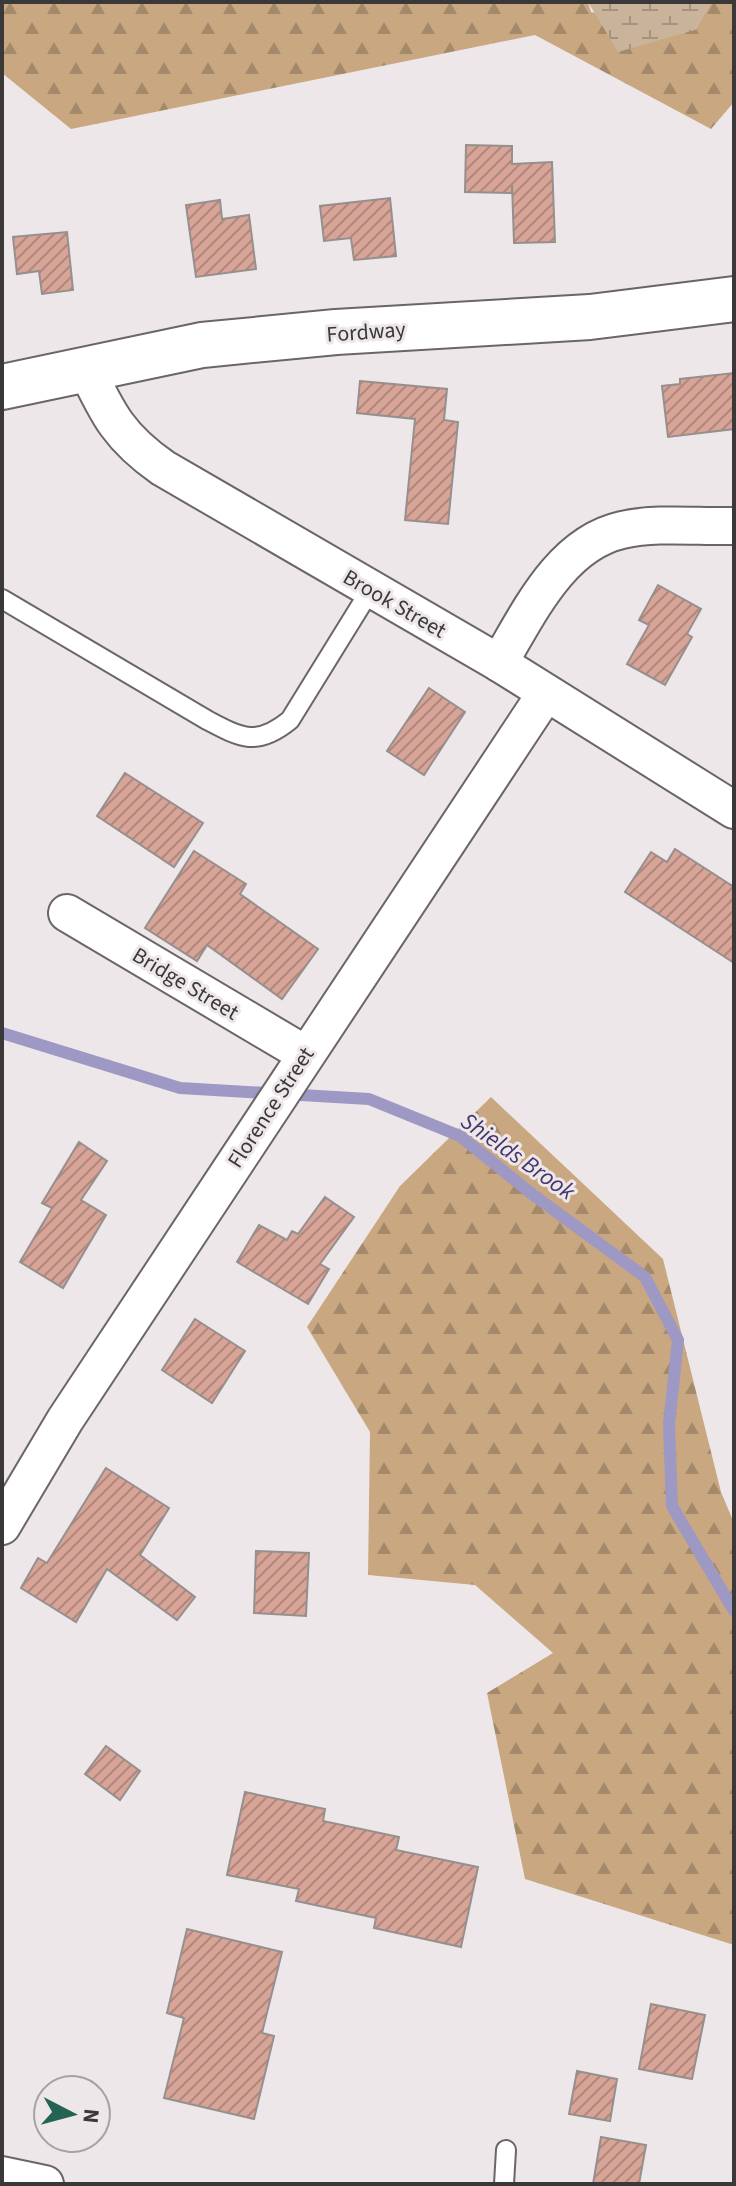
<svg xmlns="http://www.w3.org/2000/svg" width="736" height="2186" viewBox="0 0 736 2186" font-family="'Source Sans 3',sans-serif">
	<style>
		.forest { fill: url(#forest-firs) }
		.wetland { fill: url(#wetland-marsh) }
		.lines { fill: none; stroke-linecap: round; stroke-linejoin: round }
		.stream { stroke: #9e98c4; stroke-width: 12 }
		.building { fill: url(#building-hatch); stroke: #958f8e; stroke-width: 2 }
		.service-casing { stroke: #6b6567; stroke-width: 22 }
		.minor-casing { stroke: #6b6567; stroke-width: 40 }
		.tertiary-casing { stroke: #6b6567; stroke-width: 48 }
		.service { stroke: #fff; stroke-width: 18 }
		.minor { stroke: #fff; stroke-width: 36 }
		.tertiary { stroke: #fff; stroke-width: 44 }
		.labels { text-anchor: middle; stroke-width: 6; stroke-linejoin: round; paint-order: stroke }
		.street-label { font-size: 22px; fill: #3a3838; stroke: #eee7e9 }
		.water-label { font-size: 24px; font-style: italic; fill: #433770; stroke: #eee7e9 }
	</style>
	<defs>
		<pattern id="forest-firs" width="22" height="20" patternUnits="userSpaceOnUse" patternTransform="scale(2)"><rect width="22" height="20" fill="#c9a781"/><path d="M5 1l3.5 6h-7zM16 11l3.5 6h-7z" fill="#a4896b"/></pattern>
		<pattern id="wetland-marsh" width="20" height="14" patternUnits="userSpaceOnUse" patternTransform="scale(2)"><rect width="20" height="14" fill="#c9b39b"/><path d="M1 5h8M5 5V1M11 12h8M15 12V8" fill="none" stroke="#a4937f"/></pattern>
		<pattern id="building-hatch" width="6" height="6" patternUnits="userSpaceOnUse" patternTransform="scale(2)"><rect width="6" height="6" fill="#d8a497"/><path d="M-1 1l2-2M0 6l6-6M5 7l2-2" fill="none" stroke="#b0877c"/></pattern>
	</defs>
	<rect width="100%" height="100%" fill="#eee7e9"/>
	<g class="forest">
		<path d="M2,2H588L591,12L695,30L711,2H734V102L711,129L535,35L71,129L2,73Z"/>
		<path d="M491,1097L663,1259L721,1492L734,1523V1945L525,1879L487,1693L553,1653L475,1585L368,1575L370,1432L307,1327L400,1186Z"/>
	</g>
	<path class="wetland" d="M588,2H711L695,30L618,52Z"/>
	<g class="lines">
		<path class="stream" d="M2,1033L180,1088L369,1099L460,1136L532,1194L645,1277L678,1340L669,1424L672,1506L734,1611"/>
	</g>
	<g class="building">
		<path d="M466,145L512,146V164L552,162L555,242L514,243L512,184V193L465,192Z"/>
		<path d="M390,198L396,256L354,260L351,238L324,241L320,206Z"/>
		<path d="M220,200L222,219L249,215L256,269L196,277L186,205Z"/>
		<path d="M67,232L73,290L42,294L39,271L17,274L13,237Z"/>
		<path d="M734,373V429L668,437L662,386L680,384V379Z"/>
		<path d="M360,381L447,389L444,420L458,422L448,524L405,520L415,419L357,413Z"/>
		<path d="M658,585L701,609L687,634L692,637L665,685L627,664L649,625L639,620Z"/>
		<path d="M429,688L465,712L424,775L387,751Z"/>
		<path d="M125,773L203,823L174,867L97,816Z"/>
		<path d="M675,849L734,887V963L625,892L651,852L667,862Z"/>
		<path d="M194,851L246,884L240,894L318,949L282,999L207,945L197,961L145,928Z"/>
		<path d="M79,1142L107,1161L81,1200L106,1215L63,1288L20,1262L52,1208L42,1203Z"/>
		<path d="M325,1197L354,1217L320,1264L329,1269L308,1304L237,1262L259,1225L287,1240L292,1231L298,1234Z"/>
		<path d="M195,1319L245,1351L212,1403L162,1370Z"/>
		<path d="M106,1468L169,1508L140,1555L195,1597L177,1620L107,1569L76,1622L21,1588L38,1558L47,1563Z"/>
		<path d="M256,1551L309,1553L306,1616L254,1613Z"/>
		<path d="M106,1746L140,1771L120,1800L85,1774Z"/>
		<path d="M245,1792L325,1809L323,1821L399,1837L396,1850L478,1867L461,1947L374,1928L376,1918L296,1901L299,1889L227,1875Z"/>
		<path d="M187,1929L282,1952L262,2033L274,2036L254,2119L164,2098L184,2018L167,2013Z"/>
		<path d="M651,2004L705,2015L692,2079L639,2069Z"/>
		<path d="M577,2071L617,2079L610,2121L569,2114Z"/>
		<path d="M601,2137L646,2145L639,2184H593Z"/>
	</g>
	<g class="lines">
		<defs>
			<g id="service">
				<path d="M2,599L207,720C241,738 257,747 290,720L371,589"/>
				<path d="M504,2184L506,2150"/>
			</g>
			<g id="minor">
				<path d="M86,368C108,415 120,438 163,468L499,663L734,810"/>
				<path d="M499,663C529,613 560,544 622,530C657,522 698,527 734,526"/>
				<path d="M67,913L305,1054"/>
				<path d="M2,1526L65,1420L546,693"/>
				<path d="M2,2175L45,2184"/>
			</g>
			<path id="tertiary" d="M2,387L202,345L336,332L590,317L734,299"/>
		</defs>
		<use href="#service" class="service-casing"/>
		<use href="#minor" class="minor-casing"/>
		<use href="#tertiary" class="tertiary-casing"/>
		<use href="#service" class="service"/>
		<use href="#minor" class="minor"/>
		<use href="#tertiary" class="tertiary"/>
	</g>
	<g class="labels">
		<g class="street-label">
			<text transform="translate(366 331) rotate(-4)" y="8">Fordway</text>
			<text transform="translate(395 603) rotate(30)" y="8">Brook Street</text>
			<text transform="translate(186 983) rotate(31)" y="8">Bridge Street</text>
			<text transform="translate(270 1107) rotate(-57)" y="8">Florence Street</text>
		</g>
		<g class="water-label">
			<text transform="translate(518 1156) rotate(35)" y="8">Shields Brook</text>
		</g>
	</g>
	<rect width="736" height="2186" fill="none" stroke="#3a3838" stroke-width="8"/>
	<g transform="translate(72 2114) rotate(96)"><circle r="38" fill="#eee7e9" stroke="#a6a1a2" stroke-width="2"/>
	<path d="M0-6L14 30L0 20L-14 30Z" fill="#236453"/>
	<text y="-12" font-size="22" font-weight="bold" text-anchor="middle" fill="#3a3838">N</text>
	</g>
</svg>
